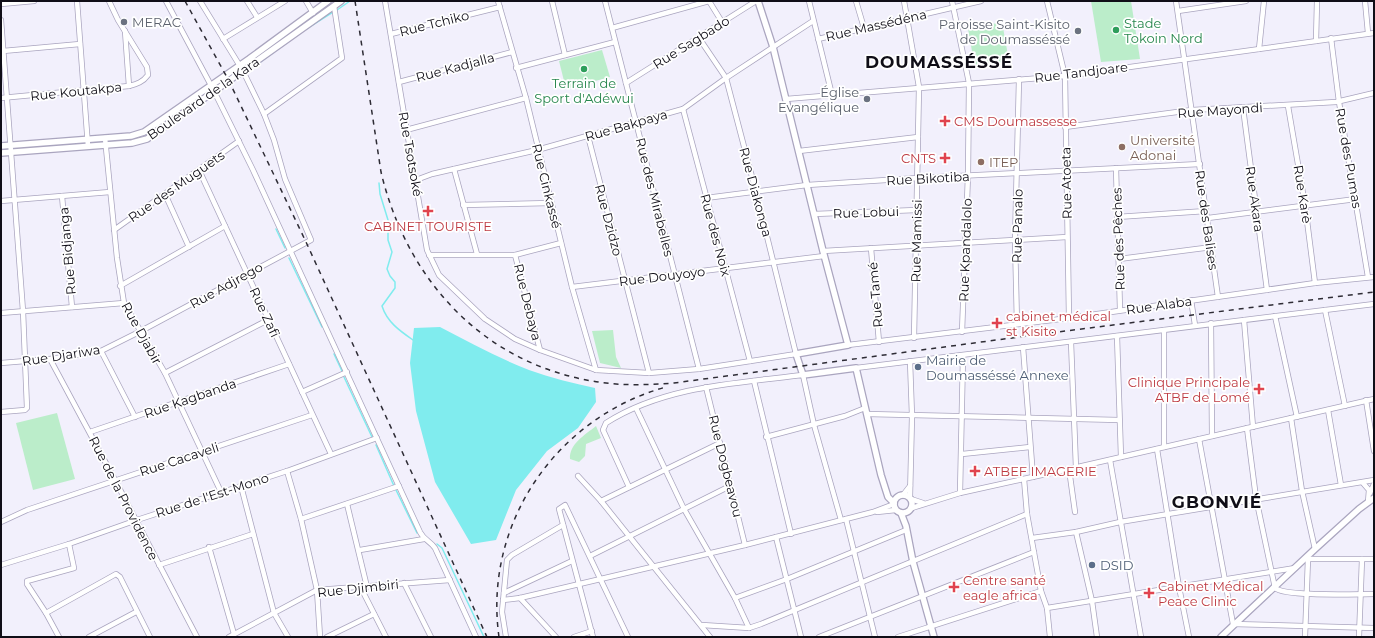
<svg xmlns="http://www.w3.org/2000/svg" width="1375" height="638" viewBox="0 0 1375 638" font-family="Montserrat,sans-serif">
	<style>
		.green { fill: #bbedca }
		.water { fill: #80ecee }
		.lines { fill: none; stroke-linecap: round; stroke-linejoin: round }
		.stream { stroke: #80ecee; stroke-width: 1.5 }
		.minor-casing { stroke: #aaa5bf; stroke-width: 6 }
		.major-casing { stroke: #aaa5bf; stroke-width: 8 }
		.minor { stroke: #fff; stroke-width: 4.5 }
		.major { stroke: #fff; stroke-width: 5.5 }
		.rail { stroke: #2e2c35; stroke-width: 1.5; stroke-dasharray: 5 5; stroke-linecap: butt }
		.worship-dot { fill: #6b7280; stroke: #fff; stroke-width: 1.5 }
		.leisure-dot { fill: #2e9e5b; stroke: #fff; stroke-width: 1.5 }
		.health-dot { fill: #e0444e; stroke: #fff; stroke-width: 1.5 }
		.education-dot { fill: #8d6e63; stroke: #fff; stroke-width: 1.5 }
		.service-dot { fill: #5c6f8a; stroke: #fff; stroke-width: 1.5 }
		.labels { text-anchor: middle; stroke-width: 3.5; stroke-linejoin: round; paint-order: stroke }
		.worship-label { font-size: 13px; fill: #5b616d; stroke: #fff; text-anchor: end }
		.street-label { font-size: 13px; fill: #100e17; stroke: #fff }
		.leisure-label { font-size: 13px; fill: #27864d; stroke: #fff; text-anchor: start }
		.health-label { font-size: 13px; fill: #be3a42; stroke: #fff; text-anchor: start }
		.education-label { font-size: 13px; fill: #785e54; stroke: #fff; text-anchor: start }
		.service-label { font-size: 13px; fill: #4e5e75; stroke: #fff; text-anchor: start }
		.district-label { font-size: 17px; font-weight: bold; letter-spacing: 1px; fill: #100e17; stroke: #fff }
	</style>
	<rect width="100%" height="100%" fill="#f2f0fc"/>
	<g class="green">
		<path d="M1091,1H1131L1140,59L1101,62Z"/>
		<path d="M1002,22L1009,61L975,68L968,29Z"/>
		<path d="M602,50L610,77L566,89L559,61Z"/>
		<path d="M613,330L616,357L621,368L600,363L592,331Z"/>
		<path d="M57,413L75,479L33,490L16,423Z"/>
		<path d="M596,426L601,438L586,444L585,456L579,462L570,459C569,444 585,435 596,426Z"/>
	</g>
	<path class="water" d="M440,327C469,342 498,358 529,370C551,378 573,383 595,388L596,402L578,428L547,451L516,490L496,540L471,544L435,482L416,411L410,363L414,328Z"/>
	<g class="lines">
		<g class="stream">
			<path d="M337,10L350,1"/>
			<path d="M306,29L333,12"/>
			<path d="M248,71L274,52"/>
			<path d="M379,183L380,194L388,220V240L392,252L387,269L390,276L395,282V288L382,306C387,322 400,331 413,340"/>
			<path d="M276,229L285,248"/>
			<path d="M289,258L322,327"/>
			<path d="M334,354L342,371"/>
			<path d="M344,377L372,437"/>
			<path d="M376,445L394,486"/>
			<path d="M396,490L417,533"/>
			<path d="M437,544L442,548L484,637"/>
		</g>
		<defs>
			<g id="minor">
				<path d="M77,1L88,146"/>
				<path d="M166,1L214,91L253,170L420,532C424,540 430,541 435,548L476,637"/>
				<path d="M247,1L257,17"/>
				<path d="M306,1L313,13"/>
				<path d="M385,1L427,250L439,275L485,319L515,339L540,350L596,370L649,373L699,369L796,354L756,192L726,78L699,38"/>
				<path d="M498,1L526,98L572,287L596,370"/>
				<path d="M552,1L565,55"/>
				<path d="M605,1L699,369"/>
				<path d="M709,1L722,22"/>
				<path d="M809,1L832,95"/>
				<path d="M856,1L864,28"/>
				<path d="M904,1L919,87L914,338"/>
				<path d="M952,1L969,83L968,175L962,332"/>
				<path d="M1047,1L1065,76L1069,318"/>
				<path d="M1176,1L1218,297"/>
				<path d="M1365,1L1368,33"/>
				<path d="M1,4L34,1"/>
				<path d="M1178,11L1246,1"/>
				<path d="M1,20L23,311L27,408L25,410L1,412"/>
				<path d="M612,28L709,1"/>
				<path d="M125,31L129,86"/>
				<path d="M391,34L500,7"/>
				<path d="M1331,38L1339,102L1368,277"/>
				<path d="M223,39L285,1"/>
				<path d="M818,39L981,1"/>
				<path d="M1316,41L1317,1"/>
				<path d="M1259,49L1264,1"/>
				<path d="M3,51L80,44"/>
				<path d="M516,68L615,42"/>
				<path d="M399,82L512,52"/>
				<path d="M626,83L756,1"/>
				<path d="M1,98L129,86C137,84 143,82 148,75L147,67L118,20L109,1"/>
				<path d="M786,99L1065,76L1374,33"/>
				<path d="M1288,106L1305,205L1315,283"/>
				<path d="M1243,108L1267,290"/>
				<path d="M683,109L750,361"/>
				<path d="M264,114L342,58L334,6"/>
				<path d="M1065,127L1192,110L1336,102L1374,93"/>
				<path d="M406,130L526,98"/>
				<path d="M588,136L649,373"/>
				<path d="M105,138L117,258L124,303L165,373L221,492"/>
				<path d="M799,151L918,137"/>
				<path d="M1116,168L1120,310"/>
				<path d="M454,169L477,254"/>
				<path d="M199,170L331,454"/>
				<path d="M416,180L432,174L537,150L683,109L726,78L813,21"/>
				<path d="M165,194L189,247"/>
				<path d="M62,196L72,307"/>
				<path d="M706,198L807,185L918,178L1200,164"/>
				<path d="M1,201L110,192"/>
				<path d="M463,205L551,203"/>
				<path d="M814,214L917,210"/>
				<path d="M1117,217L1206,211"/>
				<path d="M1208,218L1356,199"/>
				<path d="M114,230L239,141"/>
				<path d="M871,248L879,342"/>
				<path d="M823,251L1067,237"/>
				<path d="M429,255H515L561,243"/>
				<path d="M515,255L540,350"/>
				<path d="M1119,259L1212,247"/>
				<path d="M120,286L225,226"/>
				<path d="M572,287L824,256"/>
				<path d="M1191,300L1195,325"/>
				<path d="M1325,310L1345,406"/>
				<path d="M1,313L124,303"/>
				<path d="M1275,316L1297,417"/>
				<path d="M1244,320L1253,427"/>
				<path d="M1211,323L1212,436"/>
				<path d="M1017,324L1015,240L1019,79"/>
				<path d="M1164,330V447"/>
				<path d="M1117,336L1121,457"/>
				<path d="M1071,342L1076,468"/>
				<path d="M848,345L1069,318L1315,283L1374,277"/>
				<path d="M1023,347L1033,477"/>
				<path d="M101,351L135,417"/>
				<path d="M50,359L115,480L197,637"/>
				<path d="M1,363L50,359L101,351L141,331L311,240L285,179L274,140L264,114L243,71L200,1"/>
				<path d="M856,368L1374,304"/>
				<path d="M165,373L268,320"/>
				<path d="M754,381L791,534"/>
				<path d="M706,387L745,545"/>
				<path d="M302,392L347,372"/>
				<path d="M1366,400L1374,451"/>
				<path d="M636,408L684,509L735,598L749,628"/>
				<path d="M1328,410L1341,485"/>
				<path d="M867,414L1119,420"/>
				<path d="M1291,418L1302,491L1315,549"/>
				<path d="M1247,428L1256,498L1275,588C1285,597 1357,594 1374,594"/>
				<path d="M90,432L289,364"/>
				<path d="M766,437L845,416L865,408"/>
				<path d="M1199,439L1233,624L1374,628"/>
				<path d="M1157,449L1179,587L1189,637"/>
				<path d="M962,454L1030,447"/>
				<path d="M1110,460L1141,637"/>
				<path d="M1069,469L1075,512"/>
				<path d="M287,471L301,519L317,590L320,637"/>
				<path d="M578,476L601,501L710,637"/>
				<path d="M1024,479L1027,514L1041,591L1047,608L1050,637"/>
				<path d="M1363,483L1369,490L1368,502"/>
				<path d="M241,486L274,613L288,637"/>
				<path d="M629,487L603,430L606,423C664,386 737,383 803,375L814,425L841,520"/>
				<path d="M960,493L963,356"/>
				<path d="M1370,493L1374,484"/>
				<path d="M903,495L910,486"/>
				<path d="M910,497L912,416L910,361"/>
				<path d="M911,499L923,503"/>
				<path d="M601,501L720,443"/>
				<path d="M347,504L367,587"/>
				<path d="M912,508L960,493L1069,469L1374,399"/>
				<path d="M877,512L896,510"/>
				<path d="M301,519L399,486"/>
				<path d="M846,519L875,637"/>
				<path d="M1,522L27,510L312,415"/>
				<path d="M1076,532L1092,601L1097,637"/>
				<path d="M776,537L801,637"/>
				<path d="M1032,538L1076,532L1120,522L1374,480"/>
				<path d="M209,547L234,634"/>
				<path d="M360,550L424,539"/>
				<path d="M590,556L730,486"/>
				<path d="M1307,559H1374"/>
				<path d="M1,565L69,544L137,520L287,471L377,438"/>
				<path d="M159,565L253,534"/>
				<path d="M404,583L431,637"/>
				<path d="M361,588L386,637"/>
				<path d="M504,593L572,561"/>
				<path d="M520,598L556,637"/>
				<path d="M735,598L787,579L906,530"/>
				<path d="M503,600L520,598L745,545L873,512L894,504"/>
				<path d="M1047,608L1295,568"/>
				<path d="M46,613L116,574L120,577L150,637"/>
				<path d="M702,625L749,628L761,624L1027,514"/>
				<path d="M59,637L46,613L27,584V581L74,568L69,544"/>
				<path d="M89,637L136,612"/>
				<path d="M229,637L317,590L450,580"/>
				<path d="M327,637L374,614"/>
				<path d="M506,637L502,612L507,560L512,555L563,525"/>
				<path d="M574,637L592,631"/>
				<path d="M593,637L559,509L565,505L628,637"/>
				<path d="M819,637L1034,552"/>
				<path d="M898,637L1041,591"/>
				<path d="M1305,637L1308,559"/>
				<path d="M1359,637L1362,559"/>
			</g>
			<g id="major">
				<path d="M758,1L773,47L823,251L848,345L796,354L803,375L856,368L881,475L888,497L894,503"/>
				<path d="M1,146L131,136L144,132L249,59L328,1"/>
				<path d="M1,153L132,143L147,139L341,1"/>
				<circle cx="903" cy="504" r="9"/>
				<path d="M901,513L906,526L913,562L934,637"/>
				<path d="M1221,637L1315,549L1359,509L1374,498"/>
			</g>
		</defs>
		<use href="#minor" class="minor-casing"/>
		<use href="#major" class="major-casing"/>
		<use href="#minor" class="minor"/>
		<use href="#major" class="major"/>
		<g class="rail">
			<path d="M185,1L229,81L306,242L487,637"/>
			<path d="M355,1L381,172C406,278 481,362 592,381C619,386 647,385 674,383L1034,335L1374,292"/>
			<path d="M499,637C483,523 557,417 666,387"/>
		</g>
	</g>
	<g class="worship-dot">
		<circle cx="124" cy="22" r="4"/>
		<circle cx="1078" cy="31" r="4"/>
		<circle cx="867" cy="99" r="4"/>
	</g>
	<g class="leisure-dot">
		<circle cx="1116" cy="30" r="4"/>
		<circle cx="584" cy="69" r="4"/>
	</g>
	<g class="health-dot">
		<path d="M943 115h4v4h4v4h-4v4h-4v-4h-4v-4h4z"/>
		<path d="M943 152h4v4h4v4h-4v4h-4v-4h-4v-4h4z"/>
		<path d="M426 205h4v4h4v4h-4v4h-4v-4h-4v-4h4z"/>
		<path d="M995 317h4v4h4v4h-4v4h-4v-4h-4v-4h4z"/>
		<path d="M1257 383h4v4h4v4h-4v4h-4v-4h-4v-4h4z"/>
		<path d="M973 465h4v4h4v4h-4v4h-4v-4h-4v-4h4z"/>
		<path d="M952 581h4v4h4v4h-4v4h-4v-4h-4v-4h4z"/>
		<path d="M1147 587h4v4h4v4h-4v4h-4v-4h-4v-4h4z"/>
	</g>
	<g class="education-dot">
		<circle cx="1122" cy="147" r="4"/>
		<circle cx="981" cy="162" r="4"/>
	</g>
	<g class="service-dot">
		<circle cx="918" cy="367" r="4"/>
		<circle cx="1092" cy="565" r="4"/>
	</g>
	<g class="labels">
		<g class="worship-label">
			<text x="132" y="27" text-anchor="start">MERAC</text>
			<text x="1070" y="29">Paroisse Saint-Kisito<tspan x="1070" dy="15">de Doumasséssé</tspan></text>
			<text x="859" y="97">Église<tspan x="859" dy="15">Evangélique</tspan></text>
		</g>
		<g class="street-label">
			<text transform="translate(434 23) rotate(-14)" y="5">Rue Tchiko</text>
			<text transform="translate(876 25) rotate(-13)" y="5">Rue Massédéna</text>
			<text transform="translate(691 42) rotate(-32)" y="5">Rue Sagbado</text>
			<text transform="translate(455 67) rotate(-15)" y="5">Rue Kadjalla</text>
			<text transform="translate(1081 72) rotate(-7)" y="5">Rue Tandjoare</text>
			<text transform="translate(76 91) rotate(-6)" y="5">Rue Koutakpa</text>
			<text transform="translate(203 98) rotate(-35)" y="5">Boulevard de la Kara</text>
			<text transform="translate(1220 110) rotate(-4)" y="5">Rue Mayondi</text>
			<text transform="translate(626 125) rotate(-16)" y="5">Rue Bakpaya</text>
			<text transform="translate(411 154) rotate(80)" y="5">Rue Tsotsoké</text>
			<text transform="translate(1349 158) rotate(80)" y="5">Rue des Pumas</text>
			<text transform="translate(928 178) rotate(-3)" y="5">Rue Bikotiba</text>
			<text transform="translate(1066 183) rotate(-91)" y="5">Rue Atoeta</text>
			<text transform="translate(176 186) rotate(-35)" y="5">Rue des Muguets</text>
			<text transform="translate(547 186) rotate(76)" y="5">Rue Cinkassé</text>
			<text transform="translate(756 192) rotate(75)" y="5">Rue Diakonga</text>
			<text transform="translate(1303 194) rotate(81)" y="5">Rue Karè</text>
			<text transform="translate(655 197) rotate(76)" y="5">Rue des Mirabelles</text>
			<text transform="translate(1255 199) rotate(82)" y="5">Rue Akara</text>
			<text transform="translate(866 212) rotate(-2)" y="5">Rue Lobui</text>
			<text transform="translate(609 220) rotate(75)" y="5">Rue Dzidzo</text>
			<text transform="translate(1207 220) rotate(82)" y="5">Rue des Balises</text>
			<text transform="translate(1017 226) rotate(-89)" y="5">Rue Panalo</text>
			<text transform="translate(716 235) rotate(75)" y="5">Rue des Noix</text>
			<text transform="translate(1118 239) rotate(-92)" y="5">Rue des Pêches</text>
			<text transform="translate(916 241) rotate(-89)" y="5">Rue Mamissi</text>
			<text transform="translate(965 250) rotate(-88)" y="5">Rue Kpandalolo</text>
			<text transform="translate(67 251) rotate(-95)" y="5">Rue Bidjanga</text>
			<text transform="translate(662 276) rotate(-7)" y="5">Rue Douyoyo</text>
			<text transform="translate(226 285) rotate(-29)" y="5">Rue Adjrego</text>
			<text transform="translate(875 295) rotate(-95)" y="5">Rue Tamé</text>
			<text transform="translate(528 302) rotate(76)" y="5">Rue Debaya</text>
			<text transform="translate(1159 305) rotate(-8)" y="5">Rue Alaba</text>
			<text transform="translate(265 312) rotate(65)" y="5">Rue Zafi</text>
			<text transform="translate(142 333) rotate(61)" y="5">Rue Djabir</text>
			<text transform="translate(61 355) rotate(-9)" y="5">Rue Djariwa</text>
			<text transform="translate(190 398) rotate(-19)" y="5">Rue Kagbanda</text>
			<text transform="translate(179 459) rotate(-18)" y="5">Rue Cacaveli</text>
			<text transform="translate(726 466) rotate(76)" y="5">Rue Dogbeavou</text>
			<text transform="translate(212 495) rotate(-18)" y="5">Rue de l'Est-Mono</text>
			<text transform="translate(124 498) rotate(63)" y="5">Rue de la Providence</text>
			<text transform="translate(358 588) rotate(-6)" y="5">Rue Djimbiri</text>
		</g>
		<g class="leisure-label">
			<text x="1124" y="28">Stade<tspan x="1124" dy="15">Tokoin Nord</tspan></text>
			<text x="584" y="88" text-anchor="middle">Terrain de<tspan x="584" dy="15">Sport d'Adéwui</tspan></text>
		</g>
		<g class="health-label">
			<text x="954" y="126">CMS Doumassesse</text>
			<text x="936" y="163" text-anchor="end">CNTS</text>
			<text x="428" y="231" text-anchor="middle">CABINET TOURISTE</text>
			<text x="1006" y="321">cabinet médical<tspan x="1006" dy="15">st Kisito</tspan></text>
			<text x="1250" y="387" text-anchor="end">Clinique Principale<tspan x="1250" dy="15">ATBF de Lomé</tspan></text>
			<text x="984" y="476">ATBEF IMAGERIE</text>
			<text x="963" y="585">Centre santé<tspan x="963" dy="15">eagle africa</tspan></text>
			<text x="1158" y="591">Cabinet Médical<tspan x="1158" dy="15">Peace Clinic</tspan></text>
		</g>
		<g class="education-label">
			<text x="1130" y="145">Université<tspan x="1130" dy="15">Adonai</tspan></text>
			<text x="989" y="167">ITEP</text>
		</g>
		<g class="service-label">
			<text x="926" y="365">Mairie de<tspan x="926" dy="15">Doumasséssé Annexe</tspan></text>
			<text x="1100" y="570">DSID</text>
		</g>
		<g class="district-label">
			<text x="939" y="68">DOUMASSÉSSÉ</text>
			<text x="1217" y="508">GBONVIÉ</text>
		</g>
	</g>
	<rect width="1375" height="638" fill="none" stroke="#100e17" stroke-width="4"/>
</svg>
